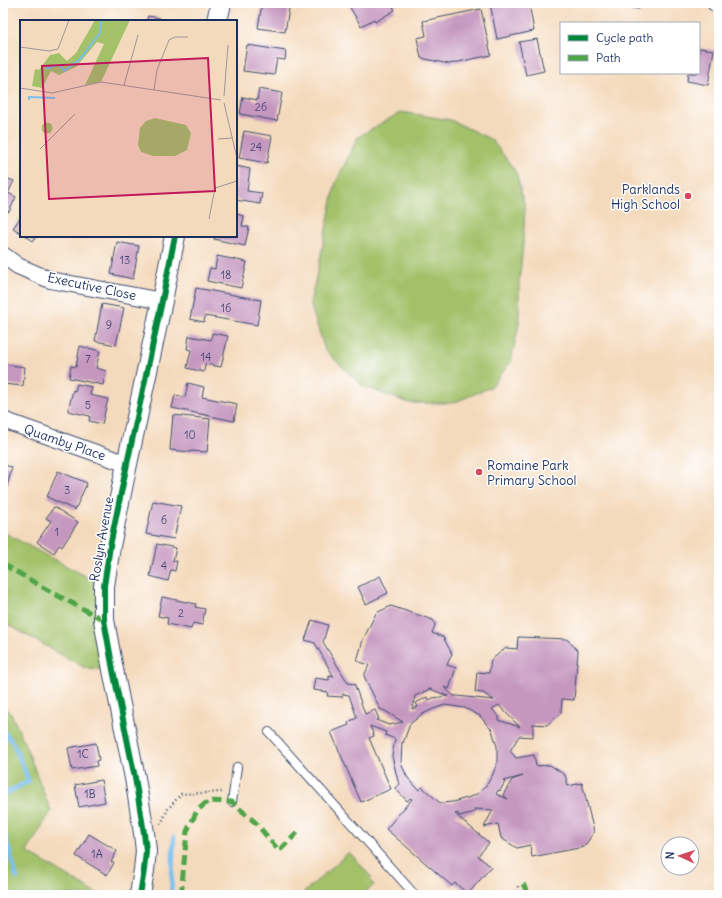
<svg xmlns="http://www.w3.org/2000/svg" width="722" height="898" viewBox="0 0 722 898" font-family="Delius,sans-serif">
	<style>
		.green { fill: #a2c169; stroke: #5e7864 }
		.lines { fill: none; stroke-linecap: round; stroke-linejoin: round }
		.stream { stroke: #78bff0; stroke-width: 4.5 }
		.building { fill: #c597bf; fill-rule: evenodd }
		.service-casing { stroke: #3c496c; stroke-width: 10 }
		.minor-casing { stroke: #3c496c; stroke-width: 18 }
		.tertiary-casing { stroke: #3c496c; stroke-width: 22 }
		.path { stroke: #3c496c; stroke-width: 2.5; stroke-dasharray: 1 3; stroke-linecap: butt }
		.service { stroke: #fff; stroke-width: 8 }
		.minor { stroke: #fff; stroke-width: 16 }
		.tertiary { stroke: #fff; stroke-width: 20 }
		.quiet { stroke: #4fa44a; stroke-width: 5; stroke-dasharray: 10 5; stroke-linecap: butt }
		.cycleway-casing { stroke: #fff; stroke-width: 8 }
		.cycleway { stroke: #00873e; stroke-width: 6 }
		.poi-dot { fill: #d1495b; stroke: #fff; stroke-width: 1.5 }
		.labels { text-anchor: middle; stroke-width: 3; stroke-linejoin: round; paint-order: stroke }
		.number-label { font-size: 11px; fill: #464976 }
		.poi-label { font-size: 13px; fill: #1b2f5e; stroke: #fff; text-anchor: end }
		.street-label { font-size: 13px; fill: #1b2f5e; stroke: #fff }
		.inset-river { fill: none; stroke: #78bff0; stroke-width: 2 }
		.inset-road { fill: none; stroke: #9d9696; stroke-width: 1 }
		.view { fill: #c2185b; fill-opacity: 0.15; stroke: #c2185b; stroke-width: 2 }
		.inset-edge { fill: none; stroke: #1b2f5e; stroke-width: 2 }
	</style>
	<rect width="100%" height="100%" fill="#fff"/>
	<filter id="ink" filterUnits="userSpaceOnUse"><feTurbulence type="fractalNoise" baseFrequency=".025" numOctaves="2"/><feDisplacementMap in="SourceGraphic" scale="8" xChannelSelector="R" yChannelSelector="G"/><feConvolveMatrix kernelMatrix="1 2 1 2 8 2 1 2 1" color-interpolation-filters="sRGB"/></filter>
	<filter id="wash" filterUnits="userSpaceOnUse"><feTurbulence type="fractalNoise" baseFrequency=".012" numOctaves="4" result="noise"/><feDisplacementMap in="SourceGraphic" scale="16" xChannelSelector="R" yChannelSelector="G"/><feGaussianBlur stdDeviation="0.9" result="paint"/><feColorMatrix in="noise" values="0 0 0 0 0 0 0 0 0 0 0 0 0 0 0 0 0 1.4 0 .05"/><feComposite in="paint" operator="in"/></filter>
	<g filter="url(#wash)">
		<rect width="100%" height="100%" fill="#f4dabc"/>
		<g class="green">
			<path d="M401,112L451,120L492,140L516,172L525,207L523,245L519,283V323L511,362L491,387L453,403H409L362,386L325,350L310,303L319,264L329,214L336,182L358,137Z"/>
			<path d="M3,532L104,586L113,670L85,668L3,622Z"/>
			<path d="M3,705L12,715L26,747L51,811L27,852L99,895H3Z"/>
			<path d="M349,852L372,878L370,880L374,885L362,895H301Z"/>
		</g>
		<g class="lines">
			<g class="stream">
				<path d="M3,730L13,743L29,781L3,795"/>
				<path d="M3,829L17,878"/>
				<path d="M171,895L174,837"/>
			</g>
		</g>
		<g id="blocks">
			<g class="building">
				<path d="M262,3H290L285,32L258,28Z"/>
				<path d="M351,3H400L393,7L395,10L375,22L374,19L361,26L348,4Z"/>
				<path d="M490,3H529L534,31L497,39Z"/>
				<path d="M626,3H653L652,6L640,4L639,9L625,7Z"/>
				<path d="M481,9L491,55L449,64L421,58L417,38L426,36L423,21Z"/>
				<path d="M148,16L160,18L159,21H147Z"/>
				<path d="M537,39L544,71L526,75L519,42Z"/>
				<path d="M247,45L286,51L285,60L277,59L274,75L243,71Z"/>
				<path d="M699,48L714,50L708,85L687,81L688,73H699Z"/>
				<path d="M259,89L282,93L277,121L240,114L243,97L257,100Z"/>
				<path d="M244,131L272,136L267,163L239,158Z"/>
				<path d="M236,166L250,169L247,191L262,193L260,204L236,200Z"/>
				<path d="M3,177L14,181L8,193L16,197L9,212L3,210Z"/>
				<path d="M236,214L244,216L242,226L249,227L245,246L214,239L215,236H236Z"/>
				<path d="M21,217V233L13,228Z"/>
				<path d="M26,236H37L33,241Z"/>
				<path d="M117,242L139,246L133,279L111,274Z"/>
				<path d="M217,256L247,262L241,288L207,281L210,268L215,269Z"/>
				<path d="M196,288L261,300L257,325L205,316L204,322L190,319Z"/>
				<path d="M102,304L124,308L116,345L95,341Z"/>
				<path d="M212,333L228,336L221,367L205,364L204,372L187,368L191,350L187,349L189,336L211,340Z"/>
				<path d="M80,346L100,351L96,368L106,371L103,385L69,378L71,366L76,367Z"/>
				<path d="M3,364L25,367L23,386L3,384Z"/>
				<path d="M188,383L204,387L202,397L237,404L234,421L172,408L175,395L185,397Z"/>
				<path d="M77,384L92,387L90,395L108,399L102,424L89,421L90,416L68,411L73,390L75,391Z"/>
				<path d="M173,415L210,419L207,452L191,451V452L170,450Z"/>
				<path d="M3,465L12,467L7,487H3Z"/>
				<path d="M58,471L87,483L75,510L47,497Z"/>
				<path d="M153,501L181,506L174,539L146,534Z"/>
				<path d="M54,507L78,522L62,547L59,545L54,553L37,542L51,521L46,518Z"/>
				<path d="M157,544L176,548L173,561H177L175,571L171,570L168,581L150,576Z"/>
				<path d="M380,576L388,593L366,604L358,587Z"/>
				<path d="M162,597L196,604L195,607L205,609L202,625L193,623L191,629L167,624L168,618L158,616Z"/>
				<path d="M391,606L433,620L435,625L432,633L443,637L452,654L447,665L456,668L449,689L444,687L454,696H457L494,700L483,693L475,692L477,672L489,673L491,660L506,648L517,649L518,637L567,639L578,651L574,700L562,699L561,713L547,725L533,724V737L519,736L510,751L516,758L534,755L536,766L550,765L565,775L568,786L582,783L594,832L584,847L532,857L530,845L517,848L501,838L498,824L484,827L493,810L474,809L475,812L459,816L458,813L455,814L489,843L478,856L491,867L468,894L455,883L452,886L386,829L412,799L410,798L407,801L395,788L400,784L398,781L392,756L395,739L385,735L386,732L370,726L374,736L369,738L391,789L361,802L331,732L349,725L348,722L357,718L349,695L343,694L342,697L327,696L328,692L313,690L315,678L329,680V676L334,677L315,643L305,640L312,620L328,625L323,642L348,683L355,684V686L365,714L375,710L379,719L376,720L389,725L403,722L385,711L380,709L364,676L369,665L357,661L363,640L376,613ZM430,689L448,696L433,698L429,700L427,697L416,703L418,707L412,709L415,696ZM445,705L465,708L480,716L489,727L492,730L497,746V764L492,776L487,784L479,793L470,797L453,802L441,803L439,802L422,787L419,790L407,777L401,763L402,742L403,743L410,724L421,715L433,709ZM499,705L507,714L520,727L498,720L500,718L492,709ZM523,776L512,780L503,795L508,799L496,794L498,790L500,791L505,782L503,781Z"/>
				<path d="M96,743L99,760L96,761L97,766L72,770L68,748Z"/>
				<path d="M101,780L105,802L79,807L75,785Z"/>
				<path d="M89,834L117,851L111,862L114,863L107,875L76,856Z"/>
			</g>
		</g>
	</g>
	<g filter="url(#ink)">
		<use href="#blocks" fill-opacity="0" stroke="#3c496c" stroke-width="1"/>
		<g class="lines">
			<defs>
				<g id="service">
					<path d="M269,732L415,895"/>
					<path d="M232,802L237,767"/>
				</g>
				<g id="minor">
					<path d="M715,3L719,5"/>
					<path d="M3,255L18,266L50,280L162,301"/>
					<path d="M3,420L127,464"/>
				</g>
				<g id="tertiary">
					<path d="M217,21L221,3"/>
					<path d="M140,895L144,870L146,851L144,833L135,778L113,670L104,620V586L110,546L127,464L162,301L175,236"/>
				</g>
			</defs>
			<use href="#service" class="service-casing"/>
			<use href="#minor" class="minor-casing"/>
			<use href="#tertiary" class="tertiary-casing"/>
			<g class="path">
				<path d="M161,824L168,809L181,794L223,792"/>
				<path d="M516,895L518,886"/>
			</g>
			<use href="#service" class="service"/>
			<use href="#minor" class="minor"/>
			<use href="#tertiary" class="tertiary"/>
			<g class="quiet">
				<path d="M3,564L53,593L104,620"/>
				<path d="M523,884L529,895"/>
				<path d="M182,895V884L187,831L197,811L208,801L232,802L256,823L279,851L299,831"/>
			</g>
			<defs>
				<path id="cycleway" d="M140,895L144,870L146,851L144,833L135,778L113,670L104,620V586L110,546L127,464L162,301L175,236"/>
			</defs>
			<use href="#cycleway" class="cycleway-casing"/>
			<use href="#cycleway" class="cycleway"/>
		</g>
	</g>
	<g class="poi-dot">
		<circle cx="688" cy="196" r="4"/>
		<circle cx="479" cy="472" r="4"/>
	</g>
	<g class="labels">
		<g class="number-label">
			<text x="261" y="111">26</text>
			<text x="256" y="151">24</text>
			<text x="125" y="264">13</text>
			<text x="226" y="279">18</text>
			<text x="226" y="312">16</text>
			<text x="109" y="329">9</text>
			<text x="206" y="361">14</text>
			<text x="88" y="363">7</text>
			<text x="88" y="409">5</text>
			<text x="190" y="439">10</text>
			<text x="67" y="494">3</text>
			<text x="164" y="524">6</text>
			<text x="57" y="536">1</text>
			<text x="164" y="570">4</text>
			<text x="181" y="617">2</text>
			<text x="83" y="758">1C</text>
			<text x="90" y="798">1B</text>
			<text x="97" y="858">1A</text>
		</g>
		<g class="poi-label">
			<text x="680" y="194">Parklands<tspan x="680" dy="15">High School</tspan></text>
			<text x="487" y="470" text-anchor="start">Romaine Park<tspan x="487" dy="15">Primary School</tspan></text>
		</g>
		<g class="street-label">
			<text transform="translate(92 286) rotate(12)" y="5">Executive Close</text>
			<text transform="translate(65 442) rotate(19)" y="5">Quamby Place</text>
			<text transform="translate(101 539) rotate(-80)" y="5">Roslyn Avenue</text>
		</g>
	</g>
	<g transform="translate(20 20)">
		<rect width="217" height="217" fill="#f4dabc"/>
		<path d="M75,0H110L81,62L65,65L84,24L77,22L56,47L39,55L31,51L22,68L12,66L15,49L19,50L30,35L39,33L47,41L56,33ZM135,98L166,105L171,113L167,130L155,136H133L121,132L118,125L120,108L126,101ZM21.5 108a5.5 5.5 0 1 1 11 0a5.5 5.5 0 1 1-11 0Z" fill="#a2c169"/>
		<path class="inset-river" d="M26,49L37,45L41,46L44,51L60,39L80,13L81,0M9,80V77L35,78"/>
		<path class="inset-road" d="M0,27L29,31L38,29L49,0M104,65L118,15M0,68L32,73L81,62L201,80M134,70L137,50L149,20L155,17H168M204,76L208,25M204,83L217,138M198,119L212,118M20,129L55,94M189,199L195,168L217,161"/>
		<path class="view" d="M188,38L195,171L29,179L22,46Z"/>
		<rect width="217" height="217" class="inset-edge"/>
	</g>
	<rect width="722" height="898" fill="none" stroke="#fff" stroke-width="16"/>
	<rect x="560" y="22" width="140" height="52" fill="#ffffff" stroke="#a4acbf"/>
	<rect x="568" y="35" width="20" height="6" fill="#00873e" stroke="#a4acbf"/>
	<text x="596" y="42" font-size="12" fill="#1b2f5e">Cycle path</text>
	<rect x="568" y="55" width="20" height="6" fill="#4fa44a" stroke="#a4acbf"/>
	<text x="596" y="62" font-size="12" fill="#1b2f5e">Path</text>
	<g transform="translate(680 856) rotate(273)"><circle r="19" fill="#ffffff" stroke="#a4acbf"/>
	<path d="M0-3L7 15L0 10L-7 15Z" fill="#d1495b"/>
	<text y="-6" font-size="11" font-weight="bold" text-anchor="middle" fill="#1b2f5e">N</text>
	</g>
</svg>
